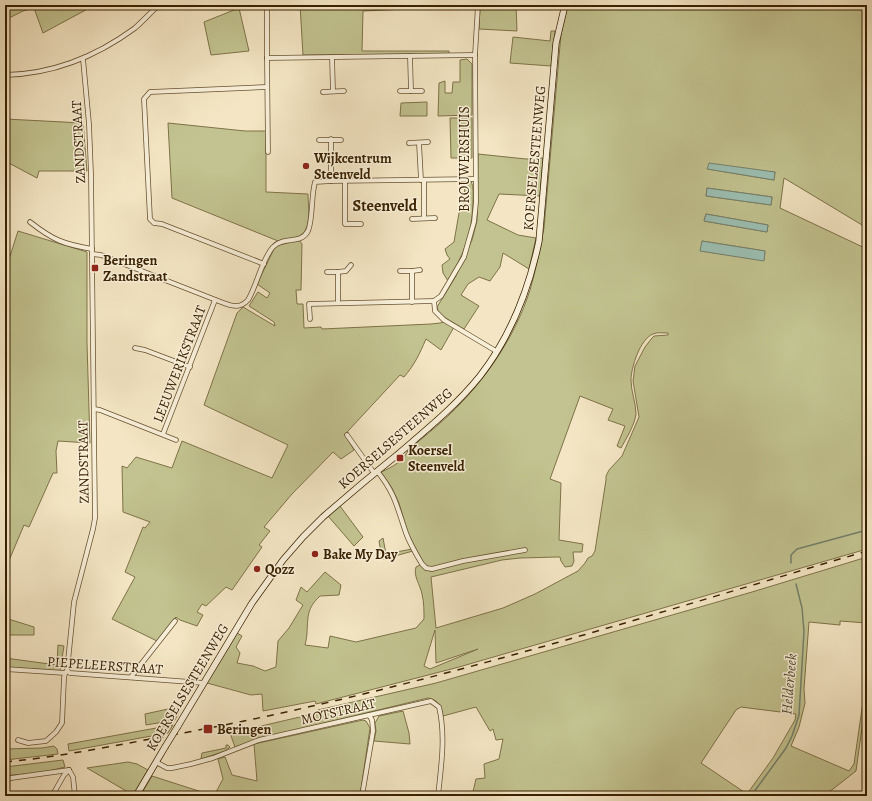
<svg xmlns="http://www.w3.org/2000/svg" width="872" height="801" viewBox="0 0 872 801" font-family="Alegreya,serif">
	<style>
		.green { fill: #c2c390; stroke: #7e7248; fill-rule: evenodd }
		.water { fill: #9cc0b4; stroke: #74806c }
		.lines { fill: none; stroke-linecap: round; stroke-linejoin: round }
		.stream { stroke: #74806c; stroke-width: 1.5 }
		.street-casing { stroke: #685231; stroke-width: 5.5 }
		.secondary-casing { stroke: #392100; stroke-width: 7 }
		.street { stroke: #f8efd9; stroke-width: 4 }
		.secondary { stroke: #f8efd9; stroke-width: 5.5 }
		.rail { stroke: #392100; stroke-width: 1.5; stroke-dasharray: 7 7; stroke-linecap: butt }
		.secondary-bridge-casing { stroke: #392100; stroke-width: 7; stroke-linecap: butt }
		.secondary-bridge { stroke: #f8efd9; stroke-width: 5.5 }
		.poi-dot { fill: #8f2418; stroke: #f8efd9; stroke-width: 1.5 }
		.labels { text-anchor: middle; stroke-width: 3; stroke-linejoin: round; paint-order: stroke }
		.street-label { font-size: 14px; fill: #392100; stroke: #f8efd9 }
		.poi-label { font-size: 14px; font-weight: bold; fill: #392100; stroke: #f8efd9; text-anchor: start }
		.water-label { font-size: 15px; font-style: italic; fill: #575136; stroke: #f8efd9 }
		.quarter-label { font-size: 16px; font-weight: bold; fill: #392100; stroke: #f8efd9 }
	</style>
	<rect width="100%" height="100%" fill="#f4e6c4"/>
	<filter id="stains"><feTurbulence type="fractalNoise" baseFrequency=".005" numOctaves="4"/><feColorMatrix values="0 0 0 0 .2 0 0 0 0 .09 0 0 0 0 .02 0 0 0 .5 -.17"/></filter>
	<radialGradient id="worn" r=".72"><stop offset=".6" stop-color="#630" stop-opacity="0"/><stop offset="1" stop-color="#630" stop-opacity=".3"/></radialGradient>
	<g class="green">
		<path d="M5,5H95L43,33L34,8L23,11L5,20Z"/>
		<path d="M300,5H430V8L363,11L362,51H449V54L303,55Z"/>
		<path d="M480,5H516L517,31L479,29Z"/>
		<path d="M568,5H855L858,7L860,5H867V228L784,178L780,208L867,249V549L459,667L316,704L315,701L263,711L262,694L251,695L207,683L237,633L242,636L236,647L240,653L237,663L253,666L265,671L276,667L278,641L289,628L303,605L296,600L301,587L307,592L325,572L341,585L339,595L320,596C307,608 308,616 307,632C307,636 306,641 305,645L328,648L330,636L356,642L416,628L424,619C424,611 424,602 422,594C420,584 413,576 416,567L420,565L425,570L432,571L463,559L432,567L427,566L423,563L408,533L399,503L392,488L381,472C393,467 403,461 409,449C423,438 436,427 449,415C485,381 515,337 530,290C536,270 540,249 544,228L561,34ZM708,169L775,172L774,180ZM707,188L772,197L771,205L706,196ZM706,214L768,225L767,232L704,221ZM702,241L765,251L764,260L701,251ZM668,333V335L654,336L652,338L645,347L635,366L633,381L639,417L622,456L609,470L606,476V480L595,551L592,556L588,558L585,563L578,571L535,594L503,608L436,628L431,577L502,560L520,558L557,557H560L561,561L565,567L572,566L574,561L573,552H582L583,544L559,540L561,483L550,479L580,396L613,409L608,420L625,426L617,446L621,448C626,439 635,424 636,414C636,403 631,392 631,380C631,368 640,339 653,334C657,332 663,333 668,333ZM435,630L436,663L478,649L430,669L424,666Z"/>
		<path d="M239,8L249,51L211,55L204,22Z"/>
		<path d="M551,31H555L551,66L510,63L513,37L550,41Z"/>
		<path d="M467,59L472,64V115L438,116L439,83L445,81V93H452L453,82H460V60Z"/>
		<path d="M427,102V116H400L401,103Z"/>
		<path d="M450,118H472V158H451Z"/>
		<path d="M5,119L83,123L87,171H39L37,178L5,161Z"/>
		<path d="M168,123L245,131H266V192L308,194C308,207 313,232 297,237C291,239 284,239 278,241L172,198Z"/>
		<path d="M478,154L526,159L543,158L540,196L499,194L487,220L518,235L536,238L529,269L503,253L500,267L490,281L479,277L468,284L461,295L479,306L464,329L439,314L437,307L456,276L472,240L477,221Z"/>
		<path d="M471,181C474,188 473,195 473,202C472,235 464,253 448,281L443,273L442,265L450,259L447,255L445,249L454,242L459,213L464,205L465,182Z"/>
		<path d="M18,231L87,252V343L90,443L58,441L56,451L57,473H53L29,527L24,525L5,570V272Z"/>
		<path d="M299,240L302,244L301,290H296L297,304H303L304,328L321,327L322,329L431,324L440,323L444,322L454,327L441,350L426,339C419,355 415,364 404,377L400,375L348,431L345,435L354,450L341,459L333,452L292,494L264,527L270,531L259,545L262,547L232,590L226,587L206,606L202,604L197,612L203,615L197,626L180,620L176,617L157,641L112,619L135,577L125,572L143,527L145,528L150,522L123,512L122,466L127,468L136,457L172,468L182,441L272,478L288,445L204,405L237,313L243,307L275,326L274,322L249,306L258,292L267,298L270,293L257,284L274,249L281,243Z"/>
		<path d="M340,506L363,537L354,546L328,516Z"/>
		<path d="M383,538L386,554L412,549L413,551L384,559L382,558L379,541Z"/>
		<path d="M867,557V623L840,621V625L809,622L804,689L805,703L799,727L791,746L849,771L854,764L867,674V692L856,771L824,796H472L476,779L485,778L484,764L499,759L503,739L496,740L493,729L490,731L476,707L443,716C441,707 439,700 428,698L262,738L235,747L231,736V733L317,713L318,710L436,683L752,592ZM741,707L796,714L795,720L773,758L747,794L701,763L736,710Z"/>
		<path d="M5,618L34,627V635H5Z"/>
		<path d="M58,645L64,646L60,671L5,667V658L57,665Z"/>
		<path d="M182,706L175,720L146,725L145,714Z"/>
		<path d="M403,711L409,733L410,744L374,741L376,731L375,723L379,716Z"/>
		<path d="M363,720L366,721L370,728L360,796H150L142,793L152,776L211,795L216,792L223,779L218,759L225,757L232,775L257,781L254,744Z"/>
		<path d="M173,725L168,733L69,751L68,744Z"/>
		<path d="M226,745H228L230,747L225,751L201,759L202,753L226,748Z"/>
		<path d="M54,746L57,749L58,754L5,760V749L42,748Z"/>
		<path d="M63,760L65,767L41,773L12,775L5,777V767Z"/>
		<path d="M128,762L137,764L148,770L133,795L87,768Z"/>
	</g>
	<g class="water">
		<path d="M709,163L775,172L774,180L707,169Z"/>
		<path d="M707,188L772,197L771,205L706,196Z"/>
		<path d="M706,214L768,225L767,232L704,221Z"/>
		<path d="M702,241L765,251L764,261L700,251Z"/>
	</g>
	<g class="lines">
		<g class="stream">
			<path d="M791,563V555L797,549L867,530"/>
			<path d="M751,796L786,748L792,736L799,715L804,631L802,608L796,584"/>
		</g>
		<defs>
			<g id="street">
				<path d="M267,5V58L268,152"/>
				<path d="M410,56L411,91H422"/>
				<path d="M332,57L333,91"/>
				<path d="M267,58L475,55"/>
				<path d="M5,75C52,74 97,56 135,28C143,21 151,12 159,5"/>
				<path d="M400,91H411"/>
				<path d="M323,92L344,91"/>
				<path d="M319,140H341"/>
				<path d="M409,143L428,142"/>
				<path d="M419,143L421,180"/>
				<path d="M331,181V139"/>
				<path d="M345,181V224H361"/>
				<path d="M424,218V180"/>
				<path d="M412,219L435,218"/>
				<path d="M30,222C53,240 63,244 92,249"/>
				<path d="M92,254L101,255L221,302C231,306 240,309 248,300C257,285 262,259 273,247C283,236 301,245 308,231C313,220 311,196 315,182L331,181L475,179"/>
				<path d="M264,264L162,224L154,223L150,219L144,99L150,92L267,87"/>
				<path d="M400,271H412V302"/>
				<path d="M412,271L420,270"/>
				<path d="M327,272H338V303"/>
				<path d="M338,272L346,271L351,265"/>
				<path d="M434,301L441,296L464,257L474,222L476,202L475,55L478,5"/>
				<path d="M310,319L309,304L434,301L435,311L444,320L496,351"/>
				<path d="M135,348L145,350L190,367"/>
				<path d="M94,409L100,410L176,440"/>
				<path d="M163,434L215,300"/>
				<path d="M347,435L374,473"/>
				<path d="M377,471C395,493 397,507 406,533C410,544 416,554 422,564L426,568L432,569L463,561L525,550"/>
				<path d="M5,669L65,673L67,671L70,673L204,683"/>
				<path d="M67,671L74,602L93,529L95,518L91,174L89,124L83,59"/>
				<path d="M131,677L175,621"/>
				<path d="M18,740L28,743L46,741L56,732L62,723L64,678L65,673"/>
				<path d="M156,762L167,768H172L191,764L213,758L259,740L431,701L439,707C446,736 441,767 438,796"/>
				<path d="M69,770L73,777L75,796"/>
				<path d="M5,781L11,778L69,770"/>
				<path d="M52,796L64,775L69,770"/>
				<path d="M362,796L373,731L372,720L369,715"/>
			</g>
			<g id="secondary">
				<path d="M178,726L252,603L283,560L303,537L323,517C347,496 372,475 397,455C426,430 456,406 480,376C511,336 529,289 539,241L556,43L565,5"/>
				<path d="M136,796L165,747"/>
			</g>
		</defs>
		<use href="#street" class="street-casing"/>
		<use href="#secondary" class="secondary-casing"/>
		<use href="#street" class="street"/>
		<use href="#secondary" class="secondary"/>
		<path class="rail" d="M5,762C61,757 117,745 172,735C409,692 637,619 867,551"/>
		<defs>
			<path id="secondary-bridge" d="M165,747L178,726"/>
		</defs>
		<use href="#secondary-bridge" class="secondary-bridge-casing"/>
		<use href="#secondary-bridge" class="secondary-bridge"/>
	</g>
	<g class="poi-dot">
		<circle cx="306" cy="166" r="4"/>
		<rect x="91" y="264" width="8" height="8" rx="2"/>
		<rect x="396" y="454" width="8" height="8" rx="2"/>
		<circle cx="315" cy="554" r="4"/>
		<circle cx="257" cy="569" r="4"/>
		<rect x="203" y="724" width="10" height="10" rx="2"/>
	</g>
	<g class="labels">
		<g class="street-label">
			<text transform="translate(78 142) rotate(-93)" y="5">ZANDSTRAAT</text>
			<text transform="translate(534 158) rotate(-85)" y="5">KOERSELSESTEENWEG</text>
			<text transform="translate(464 159) rotate(-90)" y="5">BROUWERSHUIS</text>
			<text transform="translate(179 364) rotate(-69)" y="5">LEEUWERIKSTRAAT</text>
			<text transform="translate(395 438) rotate(-41)" y="5">KOERSELSESTEENWEG</text>
			<text transform="translate(83 462) rotate(-91)" y="5">ZANDSTRAAT</text>
			<text transform="translate(105 665) rotate(4)" y="5">PIEPELEERSTRAAT</text>
			<text transform="translate(187 687) rotate(-59)" y="5">KOERSELSESTEENWEG</text>
			<text transform="translate(338 711) rotate(-13)" y="5">MOTSTRAAT</text>
		</g>
		<g class="poi-label">
			<text x="314" y="163">Wijkcentrum<tspan x="314" dy="16">Steenveld</tspan></text>
			<text x="103" y="265">Beringen<tspan x="103" dy="16">Zandstraat</tspan></text>
			<text x="408" y="455">Koersel<tspan x="408" dy="16">Steenveld</tspan></text>
			<text x="323" y="559">Bake My Day</text>
			<text x="265" y="574">Qozz</text>
			<text x="217" y="734">Beringen</text>
		</g>
		<g class="water-label">
			<text transform="translate(789 684) rotate(-85)" y="5">Helderbeek</text>
		</g>
		<g class="quarter-label">
			<text x="385" y="211">Steenveld</text>
		</g>
	</g>
	<rect width="872" height="801" fill="none" stroke="#f4e6c4" stroke-width="20"/>
	<rect x="6" y="6" width="860" height="789" fill="none" stroke="#392100" stroke-width="2"/>
	<rect x="10" y="10" width="852" height="781" fill="none" stroke="#392100"/>
	<rect width="100%" height="100%" filter="url(#stains)"/>
	<rect width="100%" height="100%" fill="url(#worn)"/>
</svg>
